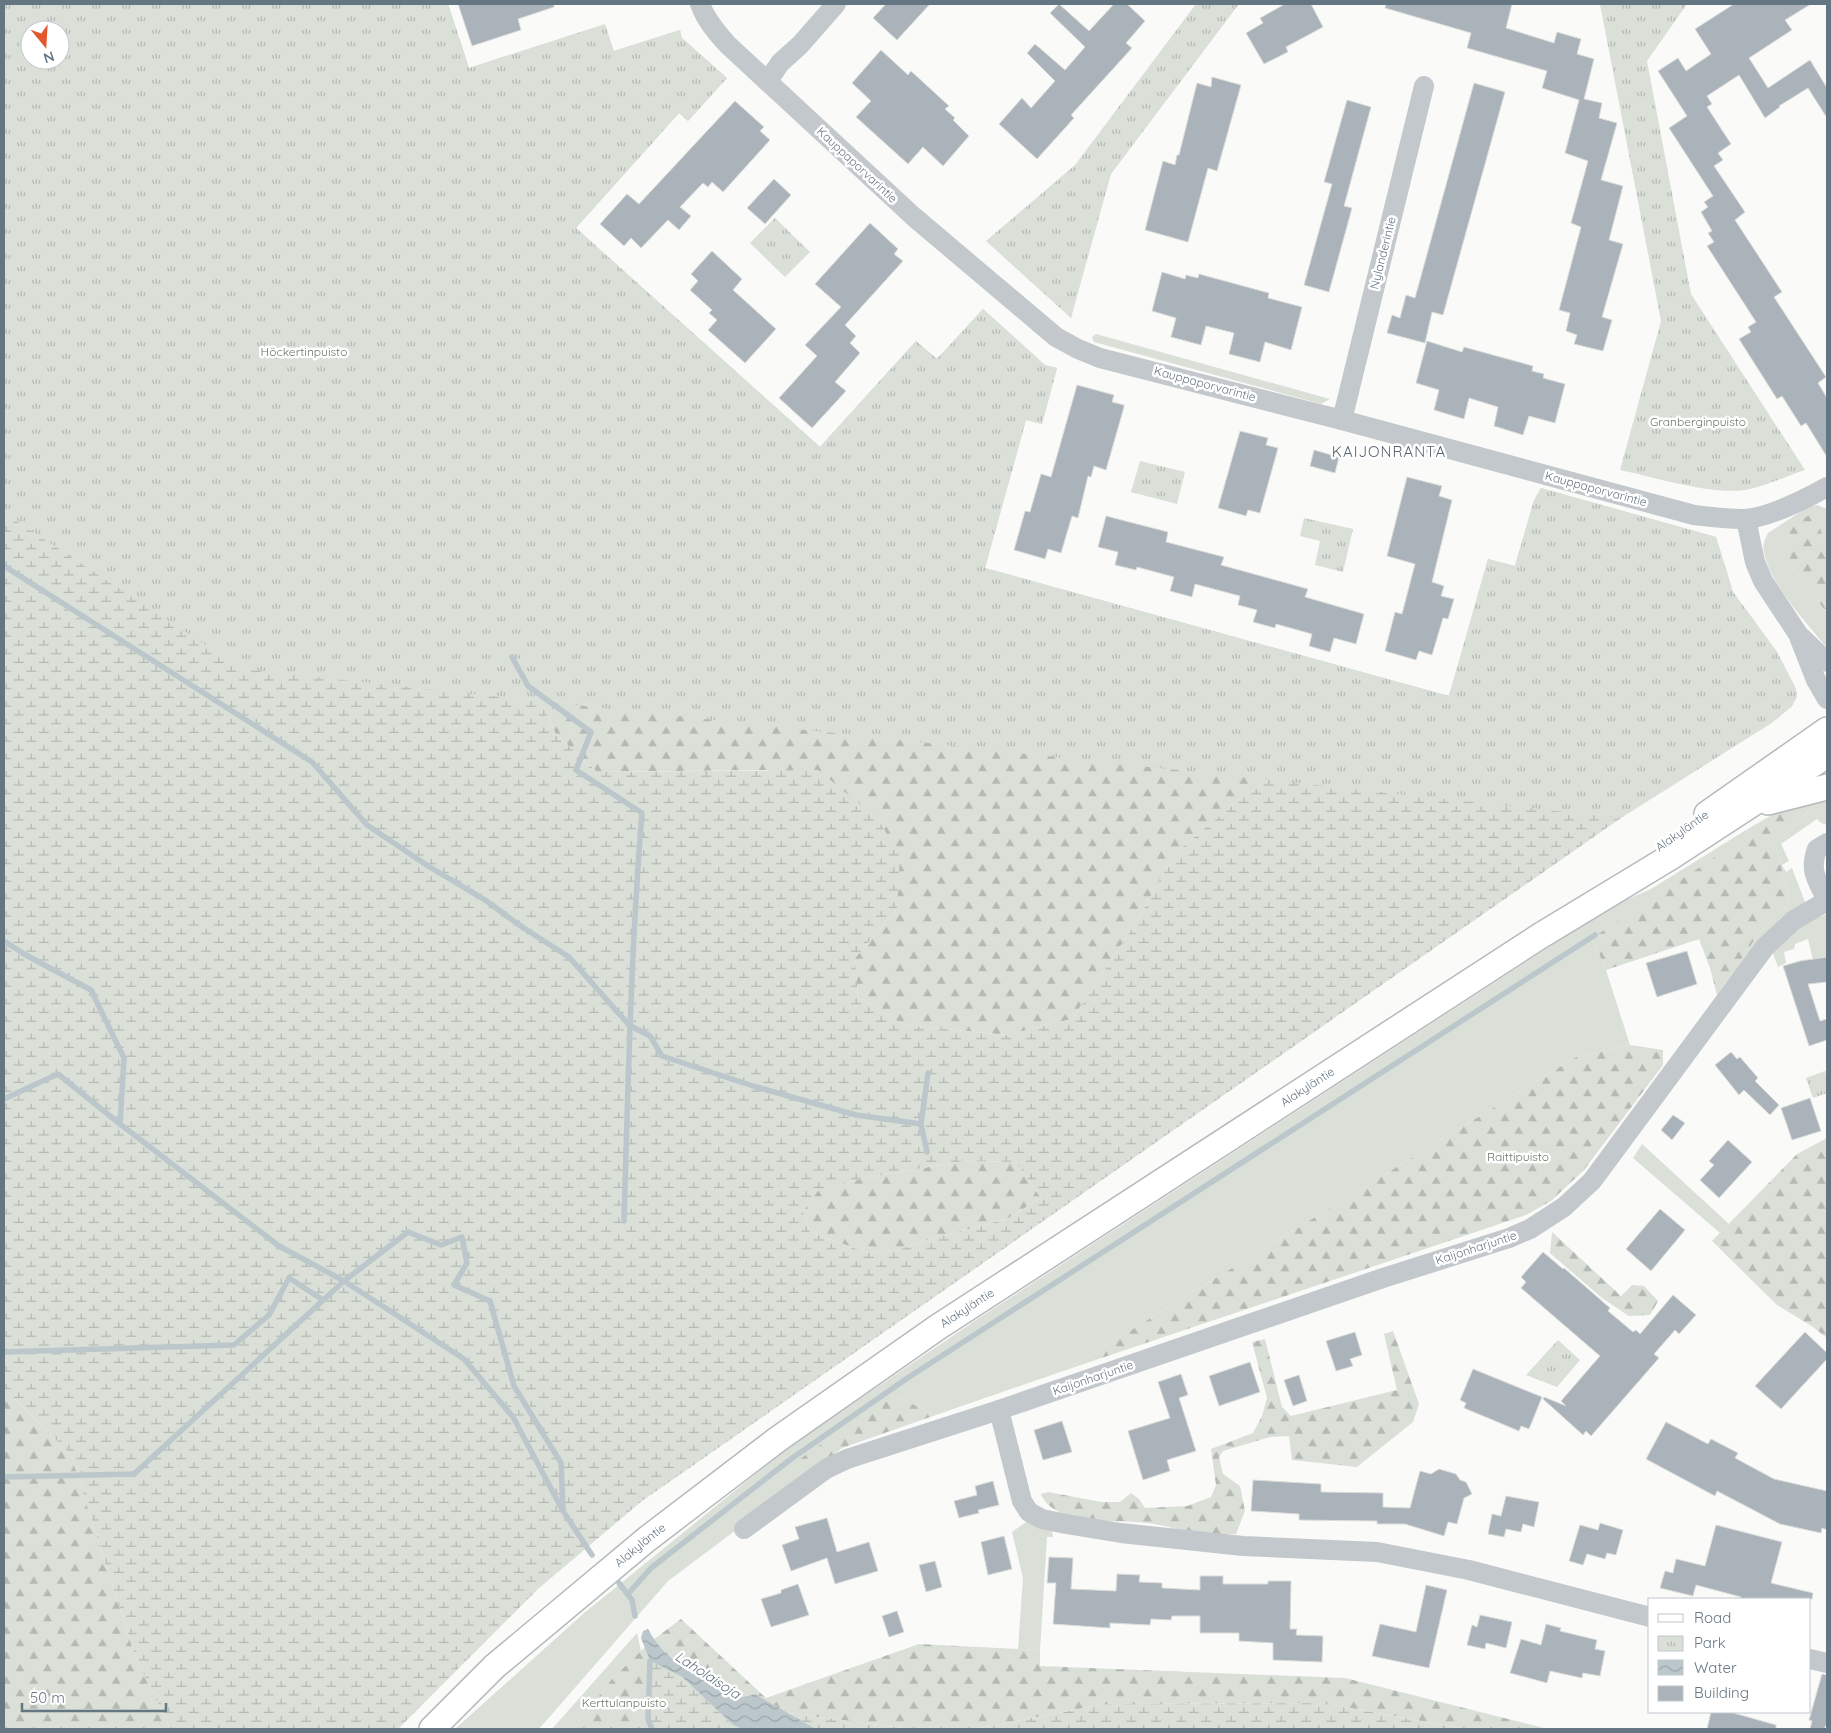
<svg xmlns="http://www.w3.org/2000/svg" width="1831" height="1733" viewBox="0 0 1831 1733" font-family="Quicksand,sans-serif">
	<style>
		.grass { fill: #dadfd7 }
		.forest { fill: url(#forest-firs) }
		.wetland { fill: url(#wetland-marsh); fill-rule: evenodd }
		.park { fill: url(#park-tufts); fill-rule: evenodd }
		.water { fill: url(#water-waves) }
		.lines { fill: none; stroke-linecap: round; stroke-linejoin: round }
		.stream { stroke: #bbc7cb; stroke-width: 5.5 }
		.building { fill: #aab3b9; stroke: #dcdcda }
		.major-casing { stroke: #b5babe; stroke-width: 28 }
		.minor { stroke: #c3c8cc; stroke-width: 20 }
		.major { stroke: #fff; stroke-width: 25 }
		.labels { text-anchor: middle; stroke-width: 5; stroke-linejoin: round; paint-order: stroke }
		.street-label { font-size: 12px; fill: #657683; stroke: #fff }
		.park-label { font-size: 12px; fill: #687a64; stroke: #fff }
		.water-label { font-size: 14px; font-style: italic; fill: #60757c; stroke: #fff }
		.quarter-label { font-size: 15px; letter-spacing: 1px; fill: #57646e; stroke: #fff }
	</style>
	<defs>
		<pattern id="forest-firs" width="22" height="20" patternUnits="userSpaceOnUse" patternTransform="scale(1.25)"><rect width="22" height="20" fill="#dadfd7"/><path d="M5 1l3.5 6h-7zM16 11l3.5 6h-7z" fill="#b4b9b4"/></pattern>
		<pattern id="wetland-marsh" width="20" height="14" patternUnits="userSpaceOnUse" patternTransform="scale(1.25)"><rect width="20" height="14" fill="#dadfd7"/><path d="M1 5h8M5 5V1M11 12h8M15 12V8" fill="none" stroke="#b4b9b4"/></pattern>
		<pattern id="park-tufts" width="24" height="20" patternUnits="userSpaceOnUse" patternTransform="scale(1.25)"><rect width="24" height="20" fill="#dadfd7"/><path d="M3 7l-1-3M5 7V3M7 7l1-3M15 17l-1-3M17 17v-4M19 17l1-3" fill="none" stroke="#b4b9b4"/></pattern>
		<pattern id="water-waves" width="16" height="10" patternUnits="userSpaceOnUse" patternTransform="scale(1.25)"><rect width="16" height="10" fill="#bbc7cb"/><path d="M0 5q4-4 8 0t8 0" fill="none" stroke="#9ca6aa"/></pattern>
	</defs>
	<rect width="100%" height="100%" fill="#fafaf8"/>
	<g class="grass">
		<path d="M1096,334L1330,399L1321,404L1094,342L1092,337Z"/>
		<path d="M1817,505L1827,509V549L1815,513L1793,568L1827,613V648C1807,623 1769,583 1764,552C1762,545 1765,539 1768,533L1808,507Z"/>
		<path d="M1827,796V825L1821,823L1817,819L1781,844L1789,861L1782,865L1786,872L1792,868L1805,902L1763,937L1717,995L1759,933L1787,907L1788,893L1775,844L1809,810L1592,938L1606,970L1630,1045L1576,1057L1066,1370L936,1415L893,1395L804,1479L668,1581L539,1729H455L583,1614L786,1449L976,1320L1612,906L1651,889L1746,830L1782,809Z"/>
		<path d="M1827,914V957L1817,958L1820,975L1816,973L1808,939L1795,944L1794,949L1784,952L1786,963L1778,967L1771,949L1805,923Z"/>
		<path d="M1642,1144L1729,1224L1720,1233L1633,1158Z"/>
		<path d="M1029,1520L1052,1530L1053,1537H1047L1040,1650L1018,1649L1023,1578L1012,1532Z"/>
		<path d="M637,1633L641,1651L611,1680L574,1729H552Z"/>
	</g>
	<g class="forest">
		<path d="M448,4L469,68L578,33L614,51L680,30L682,38L727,78L688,121L679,113L576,228L820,447L916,341L937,359L983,309L1045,365L1057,368L1042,424L1026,420L985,568L1449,696L1488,559L1515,566L1534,500L1541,488L1716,537L1733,592L1777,652L1796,689L1797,697L1791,707L1770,724L1452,700L1343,728L1240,799L1174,854L1136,923L1072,1019L1007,1035L904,1025L858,997L855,958L897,909L768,770L597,772L555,733L514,637Z"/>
		<path d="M1815,513L1827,549V613L1793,568L1780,528Z"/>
		<path d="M1803,803L1809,810L1775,844L1788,893L1787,907L1759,933L1717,995L1710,968L1699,939L1606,970L1592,938L1793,806Z"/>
		<path d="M1630,1045L1663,1050V1065L1584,1170L1551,1201L1526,1215L1066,1370L1576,1057Z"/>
		<path d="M1827,1138V1338L1813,1327L1777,1305L1712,1241L1797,1154Z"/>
		<path d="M963,1161L1016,1162L1041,1198L1007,1219L938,1237L894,1251L868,1253L810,1232L803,1211L817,1191L860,1179Z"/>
		<path d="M1552,1232L1621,1296L1632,1285L1644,1286L1658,1301L1650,1315L1629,1316L1602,1298L1550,1253Z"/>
		<path d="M1393,1331L1419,1404L1413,1422L1357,1467L1292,1460L1289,1436L1270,1437L1223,1451L1219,1457L1223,1474L1240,1486L1245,1511L1236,1534C1227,1534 1217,1535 1209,1534C1188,1533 1168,1526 1148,1523C1120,1519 1054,1527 1041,1494L1048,1492L1101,1502H1120L1131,1493L1139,1499L1145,1508L1187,1506L1211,1497L1216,1485L1211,1449L1253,1433L1262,1416L1267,1398L1252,1342L1265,1339L1282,1407L1291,1416L1397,1390L1384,1334Z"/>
		<path d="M4,1388L71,1455L135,1656L168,1724L174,1729H4Z"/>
		<path d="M893,1395L936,1415L842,1448L804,1479L797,1472V1461Z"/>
		<path d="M681,1619L766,1698L919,1644L1040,1650V1666L1345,1678L1548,1729H1465L1322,1703L1105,1704L975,1729H910L788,1713L755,1694L738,1698L678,1664L653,1640Z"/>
		<path d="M645,1647L650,1661L648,1719L652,1729H574L611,1680Z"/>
	</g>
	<g class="wetland">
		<path d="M4,340L514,637L555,733L597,772L818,770L877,818L900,855L897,909L855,958L858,997L904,1025L1007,1035L1072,1019L1136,923L1174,854L1240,799L1343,728L1615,807L1621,818L642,1501L538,1589L398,1729H174L168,1724L135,1656L71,1455L4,1388ZM963,1161L1016,1162L1041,1198L1007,1219L938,1237L894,1251L868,1253L810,1232L803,1211L818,1191L860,1179Z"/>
		<path d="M650,1661L682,1677L733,1725L742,1729H652L648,1719Z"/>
		<path d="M1322,1703L1465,1729H975L1105,1704Z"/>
		<path d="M788,1713L910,1729H816Z"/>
	</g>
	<g class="park">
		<path d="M4,4H448L469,68L605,24L614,51L680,30L682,38L727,78L688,121L679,113L576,228L820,447L916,341L937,359L983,309L1045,365L1057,368L1042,424L1026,420L985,568L1449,696L1488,559L1515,566L1534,500L1541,488L1716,537L1733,592L1777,652L1796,689L1797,697L1791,707L1770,724L1621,818L242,669L4,513ZM30,30H60V60H30Z"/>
		<path d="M1196,4H1239L1111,174L1071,318L986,241L1075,165Z"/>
		<path d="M1600,4H1687L1647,61L1691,294L1805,470C1787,476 1768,485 1750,489C1717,497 1654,477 1620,470L1661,321Z"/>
		<path d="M775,218L810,252L785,277L750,243Z"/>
		<path d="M1140,461L1185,472L1177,504L1131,492Z"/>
		<path d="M1304,518L1353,529L1343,572L1315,565L1320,541L1300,536Z"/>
		<path d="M1825,1071L1827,1078V1093L1813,1098L1806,1078Z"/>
		<path d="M1558,1340L1580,1360L1557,1387L1526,1375Z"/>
	</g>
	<path class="water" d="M648,1629C666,1664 705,1680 738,1698L755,1694L816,1729H742L733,1725L682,1677L650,1661L641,1638L643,1631Z"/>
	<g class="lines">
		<g class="stream">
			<path d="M4,566L312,762L367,825L428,866L485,900L522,927L569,957L629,1025L650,1036L662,1056L753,1086L856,1115L921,1124"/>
			<path d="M512,657L528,686L591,732L576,770L642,813C631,949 628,1085 624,1221"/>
			<path d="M4,941L24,954L91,990L124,1058L120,1124L279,1246L344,1281L464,1359L513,1417L563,1511L592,1555"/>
			<path d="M4,1099L58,1074L120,1124"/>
			<path d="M927,1152L921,1124L928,1073"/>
			<path d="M4,1352L234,1345L269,1315L289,1278L323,1300"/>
			<path d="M4,1477L134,1474L344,1281L408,1232L441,1245L462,1237L467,1263L454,1285L490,1301L514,1386L561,1463L563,1509"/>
			<path d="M619,1583L632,1600L635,1616"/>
			<path d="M628,1594L651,1568L791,1459L906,1379L1595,935"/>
			<path d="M650,1661L648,1719L652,1729"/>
		</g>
	</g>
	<g class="building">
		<path d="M458,4H554V7L518,19L521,30L472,46Z"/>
		<path d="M886,4H930L897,40L873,18Z"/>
		<path d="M1059,4L1089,31L1114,4H1127L1145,21L1126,43L1132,48L1071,115L1074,118L1037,159L999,124L1022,98L1031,108L1055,81L1027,53L1035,44L1065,70L1085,47L1050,13Z"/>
		<path d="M1285,4H1311L1323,27L1286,47L1288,52L1264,64L1246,33L1263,23L1260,18Z"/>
		<path d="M1386,4H1512L1506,28L1554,43L1557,32L1581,39L1577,54L1594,59L1584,99L1602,103L1599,118L1617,123L1601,180L1623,186L1609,240L1623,244L1602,317L1612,320L1603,351L1574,344L1577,335L1566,331L1570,313L1559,310L1581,227L1571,223L1588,161L1565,153L1579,100L1542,88L1547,71L1467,48L1471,33L1385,8Z"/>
		<path d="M1734,4H1811L1785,20L1792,30L1749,58L1768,88L1810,60L1827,88V118L1808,88L1779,106L1780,107L1765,118L1739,75L1707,96L1712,104L1707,107L1731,144L1718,153L1723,160L1714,166L1745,212L1735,220L1782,292L1774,297L1826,377L1818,383L1827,398V457L1806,423L1801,426L1782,396L1777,399L1739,339L1751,332L1748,327L1756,322L1707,246L1714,242L1708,233L1712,231L1701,212L1708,207L1704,202L1713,196L1669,128L1687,116L1658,71L1678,58L1686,71L1711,54L1695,29Z"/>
		<path d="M881,50L908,75L911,71L949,106L945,109L955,118L953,120L969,136L943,166L923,147L908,164L856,117L871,101L852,83Z"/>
		<path d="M1212,77L1241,85L1217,171L1208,168L1188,242L1145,230L1163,161L1175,165L1177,155H1179L1197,83L1211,87Z"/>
		<path d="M1474,83L1505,92L1443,315L1432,312L1425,343L1387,333L1392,315L1400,318L1406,295L1415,298Z"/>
		<path d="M1347,100L1371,107L1344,206L1352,208L1329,292L1304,285L1332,184L1324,182Z"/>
		<path d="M735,101L764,127L760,131L770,140L723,192L712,182L708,187L703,183L680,207L691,216L679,230L668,220L641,248L631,238L624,246L600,224L627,194L639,204Z"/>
		<path d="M774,179L791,195L765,224L747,208Z"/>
		<path d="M870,223L898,249L894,254L903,261L845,325L856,336L850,343L860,353L835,382L846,391L812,428L779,398L817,356L805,345L841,307L815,284Z"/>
		<path d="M712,251L742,279L733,290L776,329L745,363L708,330L717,320L709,313L712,310L690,290L698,281L691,274Z"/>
		<path d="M1162,272L1185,279L1186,275L1198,278L1199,274L1269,293L1268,298L1302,307L1291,350L1265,342L1260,362L1229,354L1234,333L1206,326L1201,345L1171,337L1176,318L1152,311Z"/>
		<path d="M1427,341L1462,352L1464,347L1533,366L1532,371L1544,374L1543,378L1565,384L1555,423L1529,416L1523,435L1494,426L1498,407L1469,398L1464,419L1434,410L1439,390L1416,383Z"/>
		<path d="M1077,385L1114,395L1112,402L1124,405V407L1106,470L1094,466L1091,477L1088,476L1078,518L1072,516L1061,553L1048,549L1045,559L1014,550L1025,511L1030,512L1041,474L1051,477Z"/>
		<path d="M1240,431L1268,438L1266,445L1278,448L1260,513L1248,510L1246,516L1218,508Z"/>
		<path d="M1314,450L1339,457L1335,473L1310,466Z"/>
		<path d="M1407,477L1442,486L1439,496L1452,500L1432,582L1444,586L1441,596L1454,599L1448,619L1443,618L1432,655L1419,651L1416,660L1385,651L1395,612L1402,614L1415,564L1387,556Z"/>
		<path d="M1106,516L1168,532L1166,542L1224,557L1221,565L1308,589L1305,597L1364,614L1356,644L1334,638L1330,652L1309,646L1312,634L1276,624L1275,628L1253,622L1257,610L1238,605L1240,596L1195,584L1192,597L1170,591L1174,577L1137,567L1136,570L1115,565L1118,552L1098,547Z"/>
		<path d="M1687,951L1697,984L1657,997L1646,963Z"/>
		<path d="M1827,957V982L1808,984L1820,1021L1827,1019V1040L1809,1046L1783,966L1800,961Z"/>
		<path d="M1731,1052L1737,1059L1740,1057L1758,1078L1755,1081L1779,1105L1770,1115L1744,1090L1739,1095L1715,1065Z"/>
		<path d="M1810,1098L1821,1131L1792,1140L1781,1108Z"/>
		<path d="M1673,1115L1685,1123L1672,1140L1661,1130Z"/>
		<path d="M1728,1140L1752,1162L1719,1198L1700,1180L1714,1165L1709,1161Z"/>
		<path d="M1660,1209L1685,1230L1651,1271L1626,1249Z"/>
		<path d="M1543,1252L1563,1269L1564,1268L1610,1308L1608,1311L1633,1332L1636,1330L1640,1334L1673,1295L1696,1315L1679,1334L1675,1330L1654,1354L1659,1358L1591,1436L1586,1431L1583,1435L1543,1399L1544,1397L1566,1406L1561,1401L1600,1356L1521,1288L1526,1282L1521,1277Z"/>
		<path d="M1355,1332L1362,1355L1350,1359L1353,1366L1336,1371L1326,1341Z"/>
		<path d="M1805,1332L1827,1353V1359L1781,1409L1755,1386Z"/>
		<path d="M1250,1362L1260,1392L1219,1406L1209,1376Z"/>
		<path d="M1473,1369L1542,1397L1529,1429L1521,1426L1519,1431L1464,1408L1466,1403L1460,1400Z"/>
		<path d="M1181,1374L1188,1395L1179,1398L1196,1451L1167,1460L1170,1471L1143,1480L1128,1431L1170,1418L1158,1382Z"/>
		<path d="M1299,1375L1307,1401L1293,1406L1284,1380Z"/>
		<path d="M1062,1421L1072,1452L1043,1460L1034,1430Z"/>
		<path d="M1666,1422L1708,1444L1711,1439L1738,1453L1735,1458L1774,1479L1827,1491V1530L1822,1528L1821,1533L1780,1524L1717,1491L1715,1496L1646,1459Z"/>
		<path d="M1439,1469L1456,1474L1460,1480L1466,1482L1472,1494L1464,1498L1457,1524L1448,1522L1444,1536L1405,1524H1377V1521L1299,1520V1514L1251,1511L1253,1480L1321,1484V1492L1383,1493V1507L1410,1508L1420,1471L1431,1474Z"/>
		<path d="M993,1481L999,1505L978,1510L979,1513L959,1518L954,1501L977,1495L975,1486Z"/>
		<path d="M1506,1496L1539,1502L1534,1527L1523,1524L1521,1532L1506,1529L1504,1537L1488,1534L1492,1514L1501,1516Z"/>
		<path d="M827,1518L837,1552L869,1542L878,1571L835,1584L827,1558L791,1571L782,1545L799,1539L795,1527Z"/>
		<path d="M1600,1523L1623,1530L1616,1555L1607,1553L1605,1559L1587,1554L1583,1565L1569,1561L1580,1525L1598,1530Z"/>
		<path d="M1716,1525L1782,1542L1771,1583L1813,1593L1812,1599H1741V1597L1696,1585L1693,1596L1660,1588L1665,1571L1673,1573L1676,1559L1705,1566Z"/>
		<path d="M1004,1536L1012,1569L988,1575L981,1542Z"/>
		<path d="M1049,1557L1073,1558L1071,1589L1116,1591L1117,1574L1140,1575L1139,1582L1162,1583V1588L1200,1590V1576H1223V1584H1268V1581H1291L1290,1629H1297L1296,1635L1323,1636L1322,1662L1273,1660V1643L1239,1641V1633H1200V1616H1172L1171,1620L1151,1619L1150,1625L1110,1623V1628L1053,1624L1056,1583H1047Z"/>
		<path d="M935,1561L942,1587L926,1592L919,1565Z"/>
		<path d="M798,1584L809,1615L771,1627L761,1599L781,1593V1590Z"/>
		<path d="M1426,1585L1447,1590L1429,1668L1372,1656L1380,1624L1416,1632Z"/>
		<path d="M897,1611L904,1632L889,1637L882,1616Z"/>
		<path d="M1480,1615L1512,1622L1506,1648L1486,1643L1485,1649L1467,1645L1472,1625L1477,1627Z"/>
		<path d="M1546,1624L1561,1628L1560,1631L1597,1640L1595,1649L1605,1651L1600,1676L1583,1673L1582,1678L1550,1671L1547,1683L1510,1673L1521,1639L1541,1645Z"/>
		<path d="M1822,1674L1827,1675V1725H1826L1824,1729H1810L1812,1721L1809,1720Z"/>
		<path d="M1711,1712H1730L1776,1725V1729H1707Z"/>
	</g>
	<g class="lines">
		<defs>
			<g id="major">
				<path d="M1768,802L1827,787"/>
				<path d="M1707,814L1827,730"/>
				<path id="s1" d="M432,1729L495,1666L647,1539L778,1439L938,1327L1540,936L1672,856L1827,755"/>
			</g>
		</defs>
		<use href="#major" class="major-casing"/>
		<g class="minor">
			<path d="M700,4C706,20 716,32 728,45L914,217L1056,337L1078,349L1100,358L1342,420L1694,515C1711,517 1728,519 1744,519C1769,518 1805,499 1827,487"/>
			<path d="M768,81L780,63L800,45L836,4"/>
			<path d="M1342,420L1424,86"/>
			<path d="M1746,519L1755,562L1763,581L1798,634L1816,680L1827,699"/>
			<path d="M1801,637L1827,662"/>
			<path d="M1827,843L1817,849C1809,871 1817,880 1827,900"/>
			<path d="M999,1410L1022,1501L1029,1512L1042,1519L1066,1524L1121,1533L1243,1546L1377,1552L1469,1570L1650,1617"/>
			<path d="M744,1529L826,1469L847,1459L999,1410L1383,1278L1509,1238L1530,1229L1564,1207L1592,1181L1765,947L1794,920L1827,901"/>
			<path d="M1810,1659L1827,1663"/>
		</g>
		<use href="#major" class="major"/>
	</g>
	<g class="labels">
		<g class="street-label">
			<text transform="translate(857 165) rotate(43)" y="4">Kauppaporvarintie</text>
			<text transform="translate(1383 253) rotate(-76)" y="4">Nylanderintie</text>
			<text transform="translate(1205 384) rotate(15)" y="4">Kauppaporvarintie</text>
			<text transform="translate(1596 489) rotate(15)" y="4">Kauppaporvarintie</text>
			<text transform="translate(1682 831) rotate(-35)" y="4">Alakyläntie</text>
			<text dy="4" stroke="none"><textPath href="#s1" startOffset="1088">Alakyläntie</textPath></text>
			<text transform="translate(1476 1248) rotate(-18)" y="4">Kaijonharjuntie</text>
			<text dy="4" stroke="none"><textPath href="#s1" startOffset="682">Alakyläntie</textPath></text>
			<text transform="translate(1093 1378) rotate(-19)" y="4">Kaijonharjuntie</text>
			<text dy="4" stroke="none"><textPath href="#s1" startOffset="278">Alakyläntie</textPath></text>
		</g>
		<g class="park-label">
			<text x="304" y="356">Höckertinpuisto</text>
			<text x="1698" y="426">Granberginpuisto</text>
			<text x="1518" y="1161">Raittipuisto</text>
			<text x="624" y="1707">Kerttulanpuisto</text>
		</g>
		<g class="water-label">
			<text transform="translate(708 1675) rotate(33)" y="5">Laholaisoja</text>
		</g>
		<g class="quarter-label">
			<text x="1389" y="457">KAIJONRANTA</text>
		</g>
	</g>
	<rect width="1831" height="1733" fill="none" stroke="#657683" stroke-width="10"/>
	<rect x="1648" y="1598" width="162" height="115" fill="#ffffff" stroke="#c1c8cd"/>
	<rect x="1658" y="1614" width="25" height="8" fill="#ffffff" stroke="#c1c8cd"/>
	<text x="1694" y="1623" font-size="15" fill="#657683">Road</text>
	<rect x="1658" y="1636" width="25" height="15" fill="url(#park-tufts)" stroke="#c1c8cd"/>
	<text x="1694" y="1648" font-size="15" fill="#657683">Park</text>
	<rect x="1658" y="1660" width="25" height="15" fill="url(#water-waves)" stroke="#c1c8cd"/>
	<text x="1694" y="1673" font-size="15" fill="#657683">Water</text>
	<rect x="1658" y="1686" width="25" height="15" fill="#aab3b9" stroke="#c1c8cd"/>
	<text x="1694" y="1698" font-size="15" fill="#657683">Building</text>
	<g transform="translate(45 45) rotate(162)"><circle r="24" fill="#ffffff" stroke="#c1c8cd"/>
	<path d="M0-4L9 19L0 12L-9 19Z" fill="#e4572e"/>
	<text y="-8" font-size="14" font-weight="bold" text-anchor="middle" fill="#657683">N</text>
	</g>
	<path d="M22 1703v8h144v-8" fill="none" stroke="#657683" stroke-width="2.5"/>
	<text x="30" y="1703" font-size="15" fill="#657683" stroke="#ffffff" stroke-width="4" paint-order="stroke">50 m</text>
</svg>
